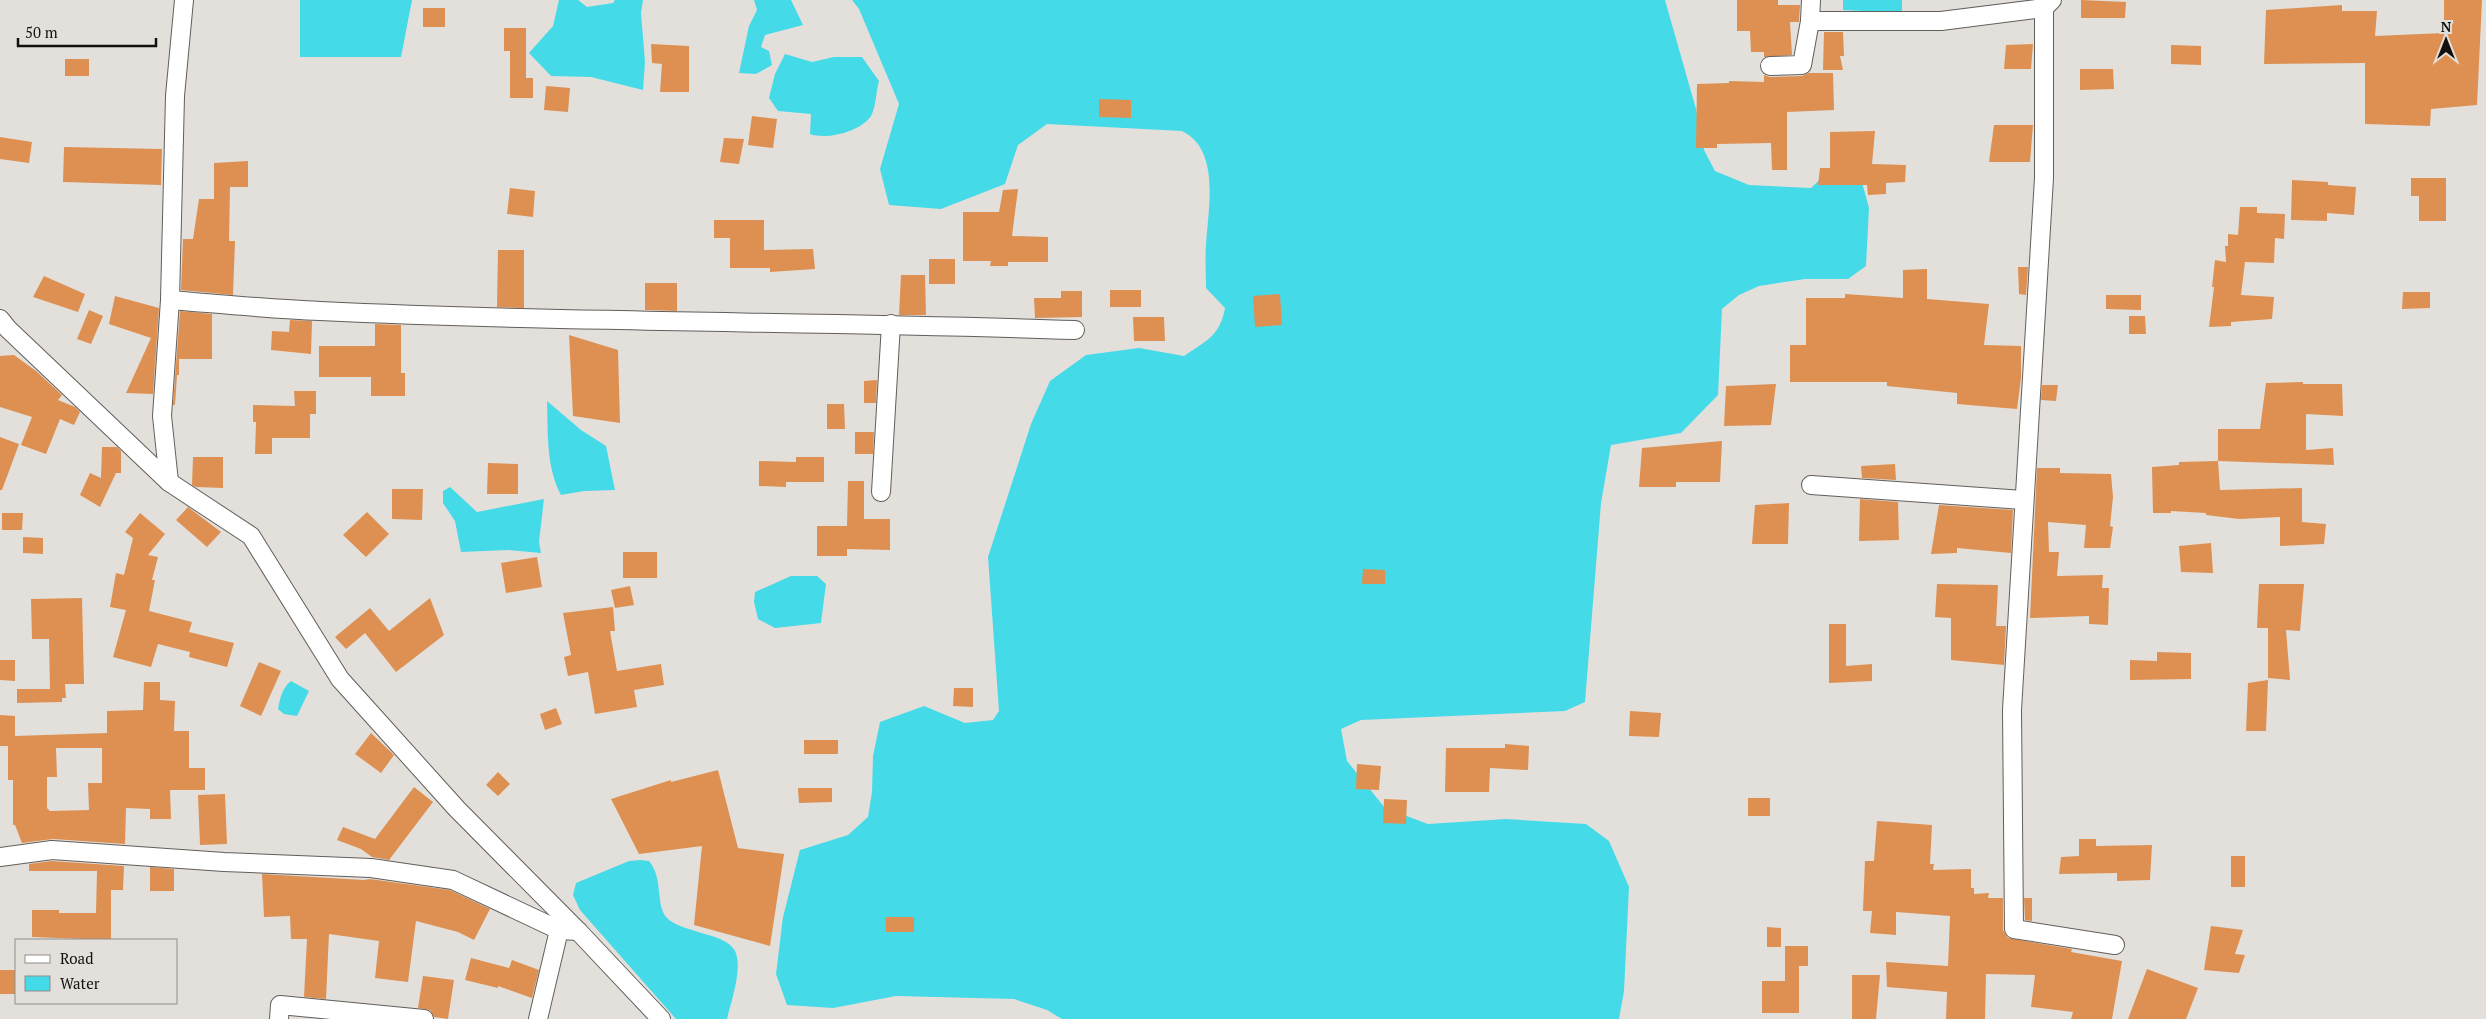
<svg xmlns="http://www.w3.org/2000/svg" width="2486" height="1019" viewBox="0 0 2486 1019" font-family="'PT Serif',serif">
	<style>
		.water { fill: #45dae7 }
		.building { fill: #dd9051; fill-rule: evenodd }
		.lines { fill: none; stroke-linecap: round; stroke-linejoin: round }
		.minor-casing { stroke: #625e5b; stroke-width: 20 }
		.minor { stroke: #fff; stroke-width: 18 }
	</style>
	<rect width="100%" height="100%" fill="#e3e0dc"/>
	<g class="water">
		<path d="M300,0H412L401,57H300Z"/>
		<path d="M559,0H578L587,7L613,3L615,0H643L641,13L645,62L643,90L591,77L551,76L529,53L553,26Z"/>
		<path d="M754,0H791L803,25L765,35L761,47L769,51L772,65L756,74L739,73L749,26L757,10Z"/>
		<path d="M852,0H1665L1696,109L1704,150L1715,171L1749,185L1811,188L1840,160L1860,175L1869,208L1866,266L1848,279H1805L1759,286L1739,295L1722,309L1718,395L1681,433L1611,445L1601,503L1585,702L1565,711L1361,720L1341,729L1347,761L1385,808L1428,824L1506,819L1586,824L1609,841L1629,887L1624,991L1619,1019H1062L1047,1010L1014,999L896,996L833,1008L787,1005L776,974L783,917L800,850L848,835L868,817L872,792L873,756L880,722L924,706L965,723L993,720L999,711L988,557L1031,424L1050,381L1086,355L1139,348L1184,356C1206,341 1220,336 1225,308L1206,288C1206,273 1205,259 1206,245C1208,209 1221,150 1182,131L1047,124L1018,145L1005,184L941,209L889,205L880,169L899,104L859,9Z"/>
		<path d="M1843,0H1902V13L1843,10Z"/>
		<path d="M785,54L812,62L834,57H862L879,81C876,91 876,107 871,116C860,132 827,140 810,134L811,114L778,111L769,98L775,74Z"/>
		<path d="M547,401L581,430L606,446L615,490L584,491L561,495C546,467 548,432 547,401Z"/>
		<path d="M450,487L477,512L544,499L539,542L541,553L508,550L461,552L455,521L443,503V491Z"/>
		<path d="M791,576H817L826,584L821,623L775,628L758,619L754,602L755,592Z"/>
		<path d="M291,681L309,691L297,716L284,714L278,709C280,699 282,688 291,681Z"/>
		<path d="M640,860L649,861C664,879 655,905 667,918C674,925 686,928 695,931C707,935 725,938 733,948C745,962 731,1002 727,1019H676L580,910L573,895L576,883L629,861Z"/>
	</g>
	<g class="building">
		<path d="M1737,0H1778V5H1800L1799,22H1790L1792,55L1764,57V52H1751L1750,31H1737Z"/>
		<path d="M2081,0L2126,2L2125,18H2081Z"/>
		<path d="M2444,0H2482L2477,105L2431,109L2430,126L2365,124V63L2264,64L2266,10L2342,5V11H2377L2375,36L2444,33Z"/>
		<rect x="423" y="8" width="22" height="19"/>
		<path d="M504,28H526V78H533V98H510V51H504Z"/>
		<path d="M1824,32H1843L1844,56H1840L1843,70H1823Z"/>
		<path d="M651,44L689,46V92H660L662,64L652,63Z"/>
		<path d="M2033,44L2031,69H2004L2006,45Z"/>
		<path d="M2171,45L2201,46V65L2171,64Z"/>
		<rect x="65" y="59" width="24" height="17"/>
		<path d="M2080,69H2113L2114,89L2080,90Z"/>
		<path d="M1809,73H1833L1834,110L1787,112V170H1772L1771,143L1717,144V148H1696L1697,84L1729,83V81L1764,82V75L1770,77L1802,76Z"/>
		<path d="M546,86L570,88L568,112L544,110Z"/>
		<path d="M1099,99L1131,100V118L1099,117Z"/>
		<path d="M752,116L777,119L773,148L748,145Z"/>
		<path d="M1994,125H2033L2030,162H1989Z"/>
		<path d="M1875,131L1872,164L1906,165L1905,182L1886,183V194L1868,195L1867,185H1818L1820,168H1830V132Z"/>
		<path d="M0,137L32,142L29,163L0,159Z"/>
		<path d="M724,138L744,139L739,164L720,162Z"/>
		<path d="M64,147L162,149L161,185L63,182Z"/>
		<path d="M248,161V187H230L229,241H235L233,295L181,290L183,239H193L199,199H214V163Z"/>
		<path d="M2411,178H2446V221H2419V196H2411Z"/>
		<path d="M2292,180L2328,182V185L2356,187L2354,215L2327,213V221L2291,220Z"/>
		<path d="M510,188L535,191L533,217L507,214Z"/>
		<path d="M1018,189L1012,236L1048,237V262H1008V266H990L991,261H963V212H999L1003,190Z"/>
		<path d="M2240,207H2257V213L2285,214L2284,239L2275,238L2274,263L2245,262L2241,295L2274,297L2272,319L2231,322V326L2209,327L2214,287H2212L2215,260L2226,262L2225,246H2228V234L2238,235Z"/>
		<path d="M714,220H764V250L813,249L815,269L770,272V268H730V238H714Z"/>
		<path d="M498,250H524V308L497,307Z"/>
		<rect x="929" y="259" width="26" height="25"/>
		<path d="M2018,267H2028L2026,295L2019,294Z"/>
		<path d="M1927,269V299L1989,304L1984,345L2021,346V378L2017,409L1957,404V393L1887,386V382H1790V345H1806V298H1845V294L1903,298V270Z"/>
		<path d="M901,275H925L926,315H899Z"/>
		<path d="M44,276L85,294L78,312L33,297Z"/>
		<path d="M645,283H677V311L645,310Z"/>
		<rect x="1110" y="290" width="31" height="17"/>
		<path d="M1061,291H1082V317L1035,318L1034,298H1061Z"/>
		<path d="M2403,292H2430V308L2402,309Z"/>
		<path d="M1280,294L1282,325L1255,327L1253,296Z"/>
		<path d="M2106,295H2141V310L2106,309Z"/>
		<path d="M115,296L159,308L153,394L126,393L151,338L109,324Z"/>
		<path d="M89,310L103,316L91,344L77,339Z"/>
		<path d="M180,311L212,314V359H179V375H177L175,405H173Z"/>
		<path d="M2129,316H2145L2146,334H2129Z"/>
		<path d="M1133,317H1164L1165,341H1134Z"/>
		<path d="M290,320L312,321L311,354L271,350L272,331L289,332Z"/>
		<path d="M375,324L401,325V373H405V396H371V377H319V346H375Z"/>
		<path d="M569,335L618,350L620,423L573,416Z"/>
		<path d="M14,355L36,371L62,395L58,400L75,407L80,412L74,425L60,419L46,454L21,445L32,417L0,407V356Z"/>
		<path d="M877,380L876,403H864V381Z"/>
		<path d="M2303,382V384H2342L2343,416L2306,414V450L2333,448L2334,465L2218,461V429H2260L2266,383Z"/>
		<path d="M1776,384L1771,425L1724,426L1726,386Z"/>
		<path d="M2042,385H2058L2056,401L2041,400Z"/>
		<path d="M294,391H316V414H310V438H272V454H255L256,422H253V405L295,406Z"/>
		<path d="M827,404H844L845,429H827Z"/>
		<path d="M855,432H874L873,454H855Z"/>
		<path d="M0,437L19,444L2,490H0Z"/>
		<path d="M1722,441L1720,482H1676V487H1639L1642,448Z"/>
		<path d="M102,447H117L121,451V473H116L100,507L80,495L90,473L101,478Z"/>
		<path d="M193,457H223V488L196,487L192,485Z"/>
		<path d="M796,457H824V482H786V487L759,486V461L796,462Z"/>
		<path d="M2218,461L2220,490L2302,488V522L2326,524L2324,544L2280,546V517L2239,519L2206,515V513L2171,511V513H2153L2152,467L2179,465V462Z"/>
		<path d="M488,463L518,464V494H487Z"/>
		<path d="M1895,464L1896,480L1862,478L1861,466Z"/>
		<path d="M2037,468H2060V473L2111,474L2113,497L2110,526L2113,527L2110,548H2084L2086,525L2048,522L2049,552H2059L2057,576L2103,575L2102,588H2109L2108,625L2089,624V616L2030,618Z"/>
		<path d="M848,481H864V519H890V550L847,549V556H817V526H847Z"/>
		<path d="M392,489H423L422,520L392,519Z"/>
		<path d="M1860,499L1898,502L1899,540L1859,541Z"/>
		<path d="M1789,503L1788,544H1752L1755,505Z"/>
		<path d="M1939,505L2013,510L2011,553L1957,548V553L1931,554Z"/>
		<path d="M188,507L221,532L207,547L176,520Z"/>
		<path d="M367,512L389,534L366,557L343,535Z"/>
		<path d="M2,513H23L22,530H2Z"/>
		<path d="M140,513L165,534L148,555L158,557L152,580H155L149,611L192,622L189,632L234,643L227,667L189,657L190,652L158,644L151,667L113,657L126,610L110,607L116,573L124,575L133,538L125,532Z"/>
		<path d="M23,537L43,538V554L23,553Z"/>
		<path d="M2211,543L2213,573L2181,572L2179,546Z"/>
		<rect x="623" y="552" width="34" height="26"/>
		<path d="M537,557L542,587L506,593L501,563Z"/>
		<path d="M1363,569L1385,570V584H1362Z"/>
		<path d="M1937,584L1998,585L1996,626H2006L2004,665L1951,660V618L1935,617Z"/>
		<path d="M2259,584H2304L2300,631L2286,630L2290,680L2268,678V628H2257Z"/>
		<path d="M630,586L634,605L615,608L611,590Z"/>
		<path d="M82,598L84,684H65L66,698H62V702L17,703V689H50L49,639H32L31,599Z"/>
		<path d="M430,598L444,635L396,672L365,633L346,649L335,637L370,608L389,631Z"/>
		<path d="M613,607L615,631H610L617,671L661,664L664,685L634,690L637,707L595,714L588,672L568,676L564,657L571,655L563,613Z"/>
		<path d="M1829,624H1846V666L1872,664V681L1829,683Z"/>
		<path d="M2157,652L2191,653V679L2130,680V660L2157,661Z"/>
		<path d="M0,660H15V681L0,680Z"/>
		<path d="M259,662L281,671L261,716L240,706Z"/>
		<path d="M2268,680L2266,731H2246L2248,683Z"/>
		<path d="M144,682H160V700L175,701L174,731H189V768H205V790H170L171,819H150V809L126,808L125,844L53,839L22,843L15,825H13V780H8V746H0V715L15,716V736L107,733V711L143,710ZM56,748H102V783H88L89,810L50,811L47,808V777H57Z"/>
		<path d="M954,688H973V707L953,706Z"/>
		<path d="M556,708L562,724L545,730L540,714Z"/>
		<path d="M1630,711L1661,713L1659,737L1629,736Z"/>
		<path d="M371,733L394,755L381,773L355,754Z"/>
		<rect x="804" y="740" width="34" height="14"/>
		<path d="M1505,744L1529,746L1528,770L1490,768L1489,792H1445L1446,748H1505Z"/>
		<path d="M1357,764L1381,766L1379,790L1356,789Z"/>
		<path d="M718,770L738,848L784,854L770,946L694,925L702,846L639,854L611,799L671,780V782Z"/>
		<path d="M498,772L510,784L498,796L486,785Z"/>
		<path d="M414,787L433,802L389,860L372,857L361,849L337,840L343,827L375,839Z"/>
		<path d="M798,788H832V802L799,803Z"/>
		<path d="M225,794L227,844L200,845L198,795Z"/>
		<rect x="1748" y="798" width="22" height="18"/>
		<path d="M1384,799L1407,800L1406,824L1383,823Z"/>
		<path d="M1877,821L1932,825L1930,864H1934L1933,870L1971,869V888H1974V894L1989,893L1988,898H2003V930L2008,938L2072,949L2071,952L2122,961L2112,1019H2071L2073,1012L2031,1007L2035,975L1986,974L1985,1019H1946L1947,992L1887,987L1886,962L1948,966L1950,916L1896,912V935L1870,933L1872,911H1863L1865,861H1874Z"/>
		<path d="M2079,839H2096V846L2152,845L2150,880L2117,881V873L2059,874L2061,857L2079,856Z"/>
		<rect x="2231" y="856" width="14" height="31"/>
		<path d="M52,861L124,866L123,890H111V940L32,937V910H59V913H96L97,871H29V864Z"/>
		<path d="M150,867L174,869V891H150Z"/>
		<path d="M262,874L364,880L370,879L450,890L490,909L474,940L458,932L416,921L408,982L375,978L379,941L329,934L326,999L304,997L307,939H291L290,916L264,917Z"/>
		<path d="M2024,898H2032V921L2025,920Z"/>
		<rect x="886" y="917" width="28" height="15"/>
		<path d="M2211,926L2243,930L2235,954L2245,955L2239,973L2204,970Z"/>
		<path d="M1767,927L1781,928V947H1767Z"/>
		<path d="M1785,946H1808V966H1799V1013H1762V981H1785Z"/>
		<path d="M471,958L509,968L512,960L539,970L532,998L498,986V988L465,980Z"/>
		<path d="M2147,969L2198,988L2186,1019H2128Z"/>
		<rect x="0" y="970" width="16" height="24"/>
		<path d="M1852,975H1880L1876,1019H1852Z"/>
		<path d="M423,976L454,980L448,1019L434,1017L430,1010L418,1008Z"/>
	</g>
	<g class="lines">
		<defs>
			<g id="minor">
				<path d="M1811,0L1810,21H1941L2044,8"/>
				<path d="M2052,0L2044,8V178L2012,710L2014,929L2115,945"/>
				<path d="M1770,66L1802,65L1810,21"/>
				<path d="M170,300C220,304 270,309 320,311C571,323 823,321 1075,330"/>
				<path d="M0,319L8,329L169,482L251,536L340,679L457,809L578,931L661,1019"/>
				<path d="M169,482L162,416L170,300L175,96L184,0"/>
				<path d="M1811,485L2023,500"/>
				<path d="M881,492L891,324"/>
				<path d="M0,857L52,850L224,862L371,868L453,880L559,930L578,931"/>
				<path d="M279,1019L280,1005L424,1019"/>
				<path d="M538,1019L559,930"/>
			</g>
		</defs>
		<use href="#minor" class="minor-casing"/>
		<use href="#minor" class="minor"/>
	</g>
	<rect x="15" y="939" width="162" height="65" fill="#e3e0dc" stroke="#8f8d8a"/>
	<rect x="25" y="955" width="25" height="8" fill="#ffffff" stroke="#8f8d8a"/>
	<text x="60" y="964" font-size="15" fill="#121110">Road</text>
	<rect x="25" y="976" width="25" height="15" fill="#45dae7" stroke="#8f8d8a"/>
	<text x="60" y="989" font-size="15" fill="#121110">Water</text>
	<g transform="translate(2446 40)" stroke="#e3e0dc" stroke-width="4" paint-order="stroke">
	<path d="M0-4L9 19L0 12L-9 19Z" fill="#121110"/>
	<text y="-8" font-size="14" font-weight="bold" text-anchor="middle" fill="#121110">N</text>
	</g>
	<path d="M18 38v8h138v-8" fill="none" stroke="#121110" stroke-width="2.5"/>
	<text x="25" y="38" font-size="15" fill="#121110" stroke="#e3e0dc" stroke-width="4" paint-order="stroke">50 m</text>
</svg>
